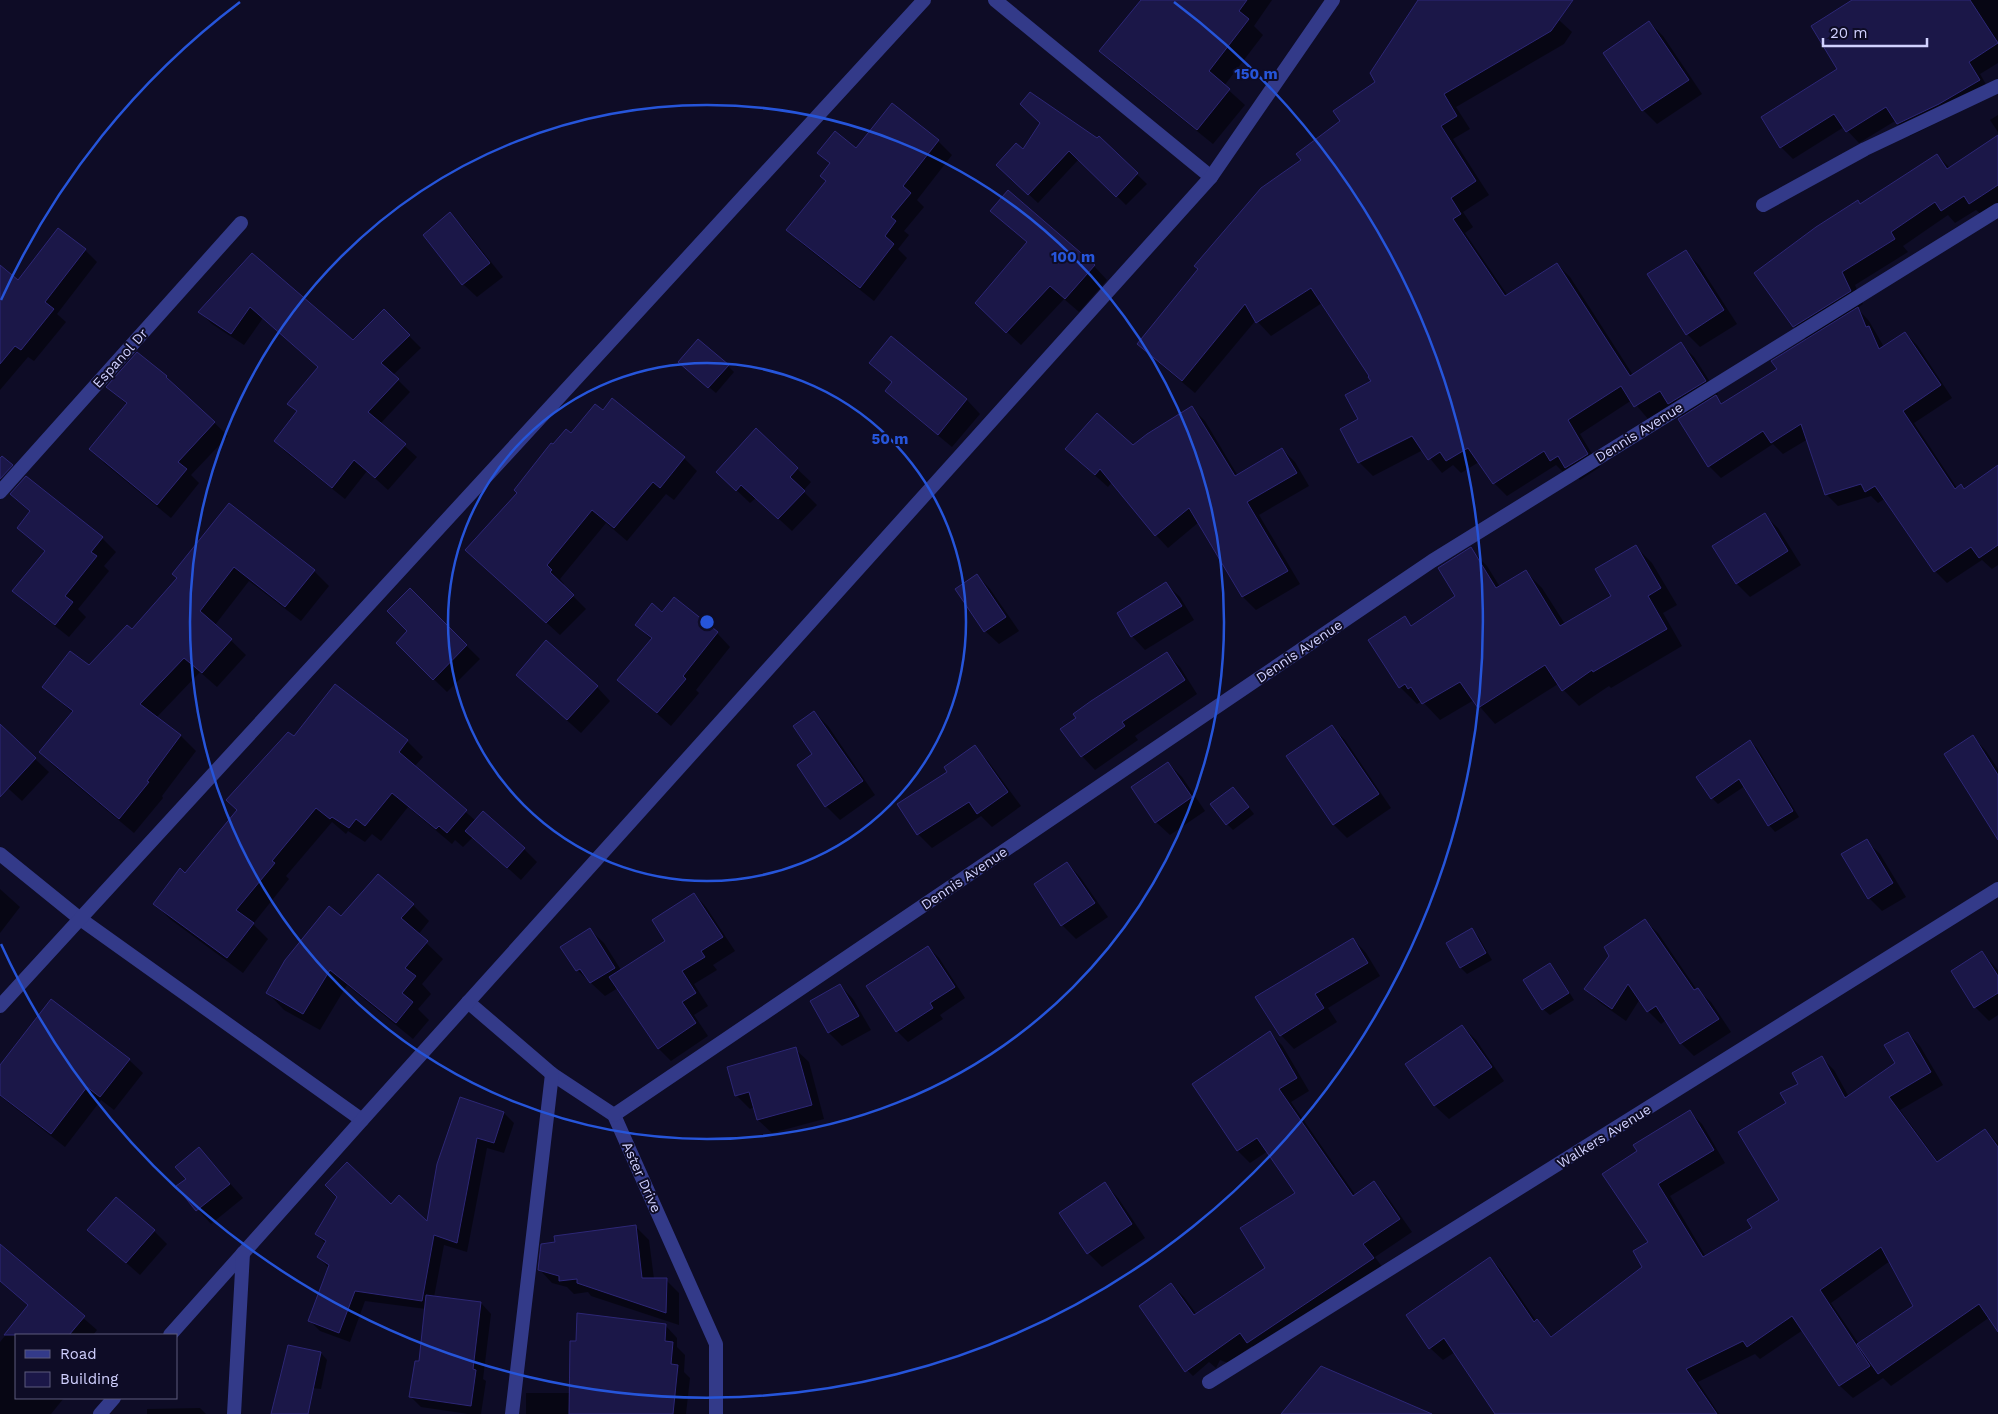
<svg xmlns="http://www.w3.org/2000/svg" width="1998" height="1414" viewBox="0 0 1998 1414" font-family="'Work Sans',sans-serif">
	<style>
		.shadow { fill: #0007; fill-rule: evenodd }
		.building { fill: #1b1748; stroke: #2d2776 }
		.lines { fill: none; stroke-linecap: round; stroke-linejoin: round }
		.minor { stroke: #333a89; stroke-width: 14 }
		.ring { fill: none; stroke: #2655da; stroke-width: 2.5 }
		.labels { text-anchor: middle; stroke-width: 4; stroke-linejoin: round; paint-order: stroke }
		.street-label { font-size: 14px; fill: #d1d1ff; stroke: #0e0c26 }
		.centre { fill: #2655da; stroke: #0e0c26; stroke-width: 2.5 }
		.ring-label { font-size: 15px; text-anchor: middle; font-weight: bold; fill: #2655da; stroke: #0e0c26; stroke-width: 4; stroke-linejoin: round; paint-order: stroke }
	</style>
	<rect width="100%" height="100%" fill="#0e0c26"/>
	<g class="shadow">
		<path d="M1142,0H1272L1254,26L1263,35L1224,86L1245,105L1213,144L1116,66L1101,51Z"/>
		<path d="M1420,0H1537L1572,32L1564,44L1456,107L1470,129L1453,139L1489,195L1463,212L1473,227L1465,233L1508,296L1557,264L1570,277L1633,375L1681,344L1694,357L1718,394L1715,396L1722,404L1778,369L1807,340L1794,326L1858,201L1861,205L1937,155L1950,168L1998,136V210L1983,216L1976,210L1955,223L1948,215L1903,246L1908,252L1855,285L1863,304L1857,308L1869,321L1884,347L1905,333L1917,345L1952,398L1914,423L1957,488L1965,490L1998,467V565L1992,569L1982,560L1947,583L1935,571L1886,498L1878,503L1871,496L1838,506L1826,494L1808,439L1783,454L1773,444L1721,478L1709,466L1683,417L1671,405L1648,419L1632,400L1580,434L1600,467L1580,480L1569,470L1564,473L1556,465L1507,496L1494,483L1479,462L1461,473L1453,465L1442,473L1423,450L1373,476L1360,463L1342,429L1360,419L1372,382L1371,376L1322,303L1271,336L1256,320L1195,393L1152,357L1139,344L1303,161L1377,82Z"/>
		<path d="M1855,0H1998V63L1980,74L1991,93L1951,116L1910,136L1895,121L1859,143L1844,127L1793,159L1781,147L1839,70Z"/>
		<path d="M1649,22L1663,36L1702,94L1657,124L1643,110L1605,53Z"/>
		<path d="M892,105L938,141L952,155L917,200L924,207L904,231L909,235L898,249L907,258L874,301L801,243L788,230L827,181L831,164L819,153L857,150Z"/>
		<path d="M1998,115V132L1990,120Z"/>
		<path d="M1099,138L1147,184L1126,205L1079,159L1038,203L1007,174Z"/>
		<path d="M992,211L1094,266L1107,280L1079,312L1064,299L1021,345L990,316L1028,243Z"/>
		<path d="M450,214L463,227L503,277L477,297L463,284Z"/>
		<path d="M85,250L97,262L57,314L66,322L34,361L28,357L0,390V267L18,281Z"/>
		<path d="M1685,251L1699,265L1737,324L1700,347L1687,334Z"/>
		<path d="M252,254L353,341L384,311L421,348L393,375L410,392L380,424L417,457L388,490L367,471L345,499L287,453L275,441L298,412L289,404L319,368L263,318L244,345L212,324L200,312Z"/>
		<path d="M892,337L967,400L980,414L952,447L900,404L886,391L893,383L871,362Z"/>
		<path d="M728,366L734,372L716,393L686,368Z"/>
		<path d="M166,376L228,436L191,475L199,483L171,518L104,463L91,449L127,405L108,386Z"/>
		<path d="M1192,408L1205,421L1238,476L1282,449L1295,462L1309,486L1259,515L1300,584L1256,610L1243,597L1199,522L1168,548L1156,535L1112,482L1108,487L1080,462L1133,447Z"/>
		<path d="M756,430L811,482L803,491L817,505L792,531L756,498L750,503L731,485Z"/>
		<path d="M572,435L684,458L697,471L674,500L666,494L627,541L606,523L560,579L564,584L563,586L586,609L560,635L467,550L519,494L553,446Z"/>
		<path d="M12,494L102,538L116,552L104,566L109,571L78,609L86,617L69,637L27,604L14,590L46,552L18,528L31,512Z"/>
		<path d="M229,505L314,571L329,586L301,621L249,581L215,625L246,655L217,687L200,672L156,718L181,736L196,751L162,796L163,798L134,833L55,767L40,752L73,713L44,687L89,667L132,631L178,579Z"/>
		<path d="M1764,515L1778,528L1801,565L1750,597L1737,584Z"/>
		<path d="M1635,546L1652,563L1677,605L1663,613L1682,646L1611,688L1609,686L1579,706L1558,684L1495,724L1474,700L1440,720L1422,701L1417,704L1400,687L1370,640L1405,618L1413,627L1457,597L1470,549L1487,566L1500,587L1526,572L1542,588L1565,624L1612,596Z"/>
		<path d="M977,575L990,589L1019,631L999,644L985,631Z"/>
		<path d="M1166,584L1180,597L1194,620L1145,650L1132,636Z"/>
		<path d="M410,590L480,659L447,692L397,643L409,632Z"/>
		<path d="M662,613L717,633L730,647L696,690L699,693L671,726L619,680L652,640L636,625Z"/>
		<path d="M1167,654L1180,667L1197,694L1135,736L1138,740L1095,770L1082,756Z"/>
		<path d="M335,686L407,741L423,757L414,767L476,821L524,849L537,862L521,880L473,837L463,847L455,840L452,844L408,807L381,841L372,834L365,842L348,831L346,834L332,822L286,876L289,879L253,924L268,939L243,973L170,919L155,904L186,874L238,810Z"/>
		<path d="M597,687L610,701L581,733L531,688Z"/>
		<path d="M814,712L828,726L875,795L840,820L826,806Z"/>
		<path d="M1331,726L1345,740L1391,808L1347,838L1334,825L1287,756Z"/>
		<path d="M6,732L49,772L22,801L0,781V737Z"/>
		<path d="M1973,737L1986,751L1998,769V832Z"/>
		<path d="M1750,741L1757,748L1799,817L1775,832L1769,825L1745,786L1718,804L1712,798Z"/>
		<path d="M974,747L988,761L1021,806L992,827L981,816L932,848L918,834L899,804L949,772Z"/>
		<path d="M1168,763L1182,777L1205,811L1170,835L1156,822Z"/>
		<path d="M1239,795L1254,814L1233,830L1227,824Z"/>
		<path d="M1866,841L1880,854L1906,897L1882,911L1869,898Z"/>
		<path d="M1067,863L1080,877L1108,917L1076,939L1062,925L1035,884Z"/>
		<path d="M0,889L20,907L0,933Z"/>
		<path d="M694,894L706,907L735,951L713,965L717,970L694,984L708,1006L694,1015L708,1036L671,1061L658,1048L618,988L605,996L577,970L562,947L590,930L604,943L621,970L666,941Z"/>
		<path d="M413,905L429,921L418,935L443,959L422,984L431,994L418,1009L429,1020L413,1039L347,985L320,1030L284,1010L268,993L342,918Z"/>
		<path d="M1645,921L1658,933L1697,990L1711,1002L1731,1032L1694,1056L1681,1043L1666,1020L1661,1024L1648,1011L1640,999L1626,1021L1599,1002L1586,989L1611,956Z"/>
		<path d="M1472,930L1478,936L1492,960L1467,974L1461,968L1447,944Z"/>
		<path d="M1353,939L1366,953L1380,976L1328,1008L1337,1022L1294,1049L1281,1035Z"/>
		<path d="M928,947L939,958L965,998L940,1015L943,1019L908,1042L897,1031Z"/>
		<path d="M1982,953L1998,970V1015L1989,1021L1975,1007Z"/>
		<path d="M1550,965L1556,971L1574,1000L1550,1015L1543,1009Z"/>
		<path d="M840,985L853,999L871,1030L842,1046L829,1033Z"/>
		<path d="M1462,1026L1476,1040L1504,1081L1449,1119L1435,1106L1407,1064Z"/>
		<path d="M1270,1033L1282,1045L1309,1091L1291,1102L1356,1196L1374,1183L1386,1195L1412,1232L1375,1257L1385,1271L1261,1355L1252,1346L1228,1363L1220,1360L1216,1368L1209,1362L1193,1376L1181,1364L1171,1284L1184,1297L1197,1315L1267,1268L1297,1193L1268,1151L1250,1163L1238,1151L1193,1085Z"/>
		<path d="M1908,1033L1920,1046L1943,1085L1900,1110L1939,1163L1985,1130L1998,1143V1326L1990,1317L1891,1386L1883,1378L1853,1398L1840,1386L1803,1330L1760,1359L1755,1354L1698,1382L1719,1414H1497L1455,1352L1443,1360L1430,1348L1490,1258L1502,1271L1537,1322L1553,1337L1644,1267L1649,1243L1638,1151L1690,1112L1702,1124L1725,1163L1670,1196L1706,1257L1753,1228L1780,1200L1787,1104L1799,1085L1822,1058L1834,1070L1849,1097L1897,1064ZM1890,1261L1915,1307L1859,1344L1831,1303Z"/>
		<path d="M795,1049L809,1062L824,1119L772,1133L758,1120L754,1107L750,1109L736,1095Z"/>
		<path d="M129,1060L143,1073L114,1110L101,1100L65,1147L0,1096V1067Z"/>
		<path d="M504,1113L514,1123L504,1153L487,1148L467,1252L444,1245L434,1297L481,1303L491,1314L483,1379L486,1381L481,1414H468L421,1407L411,1397L421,1363L426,1309L365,1301L350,1342L320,1331L310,1321L328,1267L318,1257L326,1244L316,1234L391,1206L428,1223L439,1165Z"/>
		<path d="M199,1149L243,1198L211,1224L178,1187L187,1179Z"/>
		<path d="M1105,1184L1118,1198L1145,1238L1102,1267L1088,1253Z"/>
		<path d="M636,1227L649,1240L654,1279L666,1280L679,1293V1325L591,1296L588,1292L574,1294L567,1287L552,1283L539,1269Z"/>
		<path d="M89,1230L154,1231L167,1244L140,1275Z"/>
		<path d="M9,1253L97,1330L93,1335H16V1398H64L51,1414H0V1342L29,1306L0,1281V1264Z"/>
		<path d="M665,1325L677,1338V1347L685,1355L684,1372L690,1378L686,1414H526V1393H570Z"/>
		<path d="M321,1353L327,1360L321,1389L287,1385Z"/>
		<path d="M200,1408L206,1414H147V1409Z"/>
	</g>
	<g class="building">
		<path d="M1141,0H1247L1239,11L1249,19L1209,71L1230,89L1197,130L1099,51Z"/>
		<path d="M1418,0H1573L1551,31L1444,94L1457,116L1441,126L1476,181L1451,198L1461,214L1453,219L1505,296L1557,263L1630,376L1681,342L1706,381L1668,404L1660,391L1634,407L1621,386L1568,420L1588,454L1565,468L1558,456L1550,461L1544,451L1493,484L1468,448L1446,461L1440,452L1428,460L1412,436L1358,463L1340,429L1358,419L1345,395L1371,381L1368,377L1369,376L1311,288L1256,323L1245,304L1182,381L1137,344L1198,269L1194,266L1261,188L1301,160L1296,154L1340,121L1333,111L1375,82L1370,73Z"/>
		<path d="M1852,0H1970L1998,43L1969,62L1980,80L1939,104L1897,124L1886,107L1846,132L1834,114L1780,148L1761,117L1837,69L1811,26Z"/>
		<path d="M1649,21L1689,80L1642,111L1603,53Z"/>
		<path d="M1030,92L1097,138L1099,136L1138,173L1116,197L1069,151L1028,195L996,165L1016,143L1023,149L1040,123L1020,104Z"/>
		<path d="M892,103L939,140L903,186L911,193L891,217L896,221L885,236L894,244L860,288L786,230L826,181L820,176L830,163L817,153L835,131L856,148Z"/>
		<path d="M1998,135V185L1969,204L1964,196L1941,211L1935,202L1891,232L1895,239L1842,272L1851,291L1793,327L1754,273L1816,227L1858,200L1860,204L1937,154L1947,169Z"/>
		<path d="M1008,190L1095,265L1065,299L1050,286L1006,333L975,303L1027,242L990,211Z"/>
		<path d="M450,212L490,263L462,285L423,235Z"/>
		<path d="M58,228L86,249L45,302L54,309L21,350L15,346L0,364V265L18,280Z"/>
		<path d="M1686,250L1724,310L1686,335L1647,274Z"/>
		<path d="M252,253L353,340L384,309L410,335L381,363L399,379L368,412L406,444L375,478L354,460L332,488L274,441L297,411L287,404L318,367L250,307L231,334L198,312Z"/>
		<path d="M1858,307L1866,327L1869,326L1879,349L1905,332L1941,385L1903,411L1955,489L1961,484L1964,489L1998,465V545L1979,558L1971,547L1934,572L1875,486L1865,492L1861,484L1825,495L1801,424L1771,443L1763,431L1708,467L1678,419L1716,395L1721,404L1777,369L1771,361Z"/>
		<path d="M891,336L967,399L938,435L885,391L892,382L869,363Z"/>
		<path d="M698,339L729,365L708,388L678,362Z"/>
		<path d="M137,352L167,376L166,377L215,422L178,462L187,469L157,505L89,449L127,403L106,387Z"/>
		<path d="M612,398L685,457L660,488L653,482L614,528L592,510L547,565L552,570L550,572L574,595L546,623L465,550L517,493L514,490L551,443L553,444L566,429L571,433L595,404L603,410Z"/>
		<path d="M1192,406L1235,476L1282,448L1297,473L1247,502L1288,571L1242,597L1189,508L1155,536L1100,469L1095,475L1065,449L1097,413L1133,445L1147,434Z"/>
		<path d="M756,428L798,468L790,477L805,491L778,519L741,485L736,491L716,472Z"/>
		<path d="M2,456L13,465L0,479V458Z"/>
		<path d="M26,476L103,537L91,552L97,556L65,596L73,602L55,625L12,591L45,551L17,528L30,511L10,494Z"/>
		<path d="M229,503L315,570L285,607L234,567L200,611L232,639L202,673L184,658L140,704L181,735L147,781L149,782L119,819L39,752L73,711L42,687L70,651L89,665L127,625L132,629L177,578L172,574Z"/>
		<path d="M1765,513L1788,551L1736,584L1712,546Z"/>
		<path d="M1636,545L1661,588L1648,596L1667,629L1593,672L1592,670L1562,691L1545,665L1478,708L1460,682L1422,704L1411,687L1408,689L1405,684L1399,688L1368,640L1405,616L1411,626L1455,596L1438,568L1471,547L1496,588L1526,570L1560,626L1611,596L1595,569Z"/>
		<path d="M977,574L1006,617L984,632L955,589Z"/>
		<path d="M1166,582L1182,606L1131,637L1117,613Z"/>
		<path d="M410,588L467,645L433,680L396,643L407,631L387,611Z"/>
		<path d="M674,597L718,632L683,676L686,679L657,713L617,680L652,638L635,625L652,603L662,612Z"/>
		<path d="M546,640L598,686L567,720L516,675Z"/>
		<path d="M1167,652L1185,680L1122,722L1125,726L1081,757L1060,729L1076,718L1073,714L1091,701Z"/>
		<path d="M335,684L408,740L399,752L467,810L447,833L439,826L436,829L392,793L365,826L356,819L349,828L332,817L330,819L316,808L272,861L275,863L236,910L254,923L227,958L153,904L180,868L185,873L237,810L226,800L288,732L294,736Z"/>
		<path d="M814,711L863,781L825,807L797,765L812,754L793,726Z"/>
		<path d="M0,724L36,758L0,797Z"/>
		<path d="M1332,725L1379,794L1333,825L1286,756Z"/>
		<path d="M1973,735L1998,775V840L1944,754Z"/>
		<path d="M1750,740L1793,811L1768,826L1739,779L1711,799L1696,777Z"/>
		<path d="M975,745L1008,792L977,814L969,802L917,835L897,804L947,772L944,767Z"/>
		<path d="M1168,762L1192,797L1155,823L1131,787Z"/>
		<path d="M1233,787L1249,807L1226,825L1210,804Z"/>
		<path d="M483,811L525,848L507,868L465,831Z"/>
		<path d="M1867,839L1893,883L1868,899L1841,854Z"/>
		<path d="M1067,862L1095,903L1061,926L1034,884Z"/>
		<path d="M378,874L414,904L401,918L428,941L405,968L416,976L402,993L413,1002L396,1023L330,970L303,1014L266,993L285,960L329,906L341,916Z"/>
		<path d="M694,893L723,937L701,951L705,957L682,971L696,993L682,1002L696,1023L658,1049L609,977L665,941L652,920Z"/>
		<path d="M1645,919L1694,990L1698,988L1719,1019L1680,1044L1656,1006L1647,1012L1628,984L1612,1009L1584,989L1609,956L1604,947Z"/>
		<path d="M590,928L615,968L590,983L580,969L576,971L560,947Z"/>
		<path d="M1472,928L1486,953L1460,968L1446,943Z"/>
		<path d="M1353,938L1368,963L1315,994L1324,1008L1280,1036L1255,997Z"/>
		<path d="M928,946L955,987L930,1003L933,1008L896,1032L866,986Z"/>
		<path d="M1982,951L1998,976V993L1974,1008L1951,971Z"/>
		<path d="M1550,963L1569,993L1542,1010L1523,980Z"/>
		<path d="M840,984L859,1016L828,1033L810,1001Z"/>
		<path d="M51,999L130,1059L100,1097L87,1087L51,1134L0,1095V1065Z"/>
		<path d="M1462,1025L1492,1067L1434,1106L1405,1064Z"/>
		<path d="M1270,1031L1297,1078L1279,1089L1353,1196L1374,1181L1400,1219L1363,1244L1374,1258L1247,1343L1240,1333L1185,1372L1139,1306L1171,1283L1194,1315L1265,1268L1240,1228L1295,1193L1257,1138L1237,1151L1192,1084Z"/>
		<path d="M1908,1032L1931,1072L1889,1097L1937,1162L1985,1129L1998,1147V1332L1979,1304L1878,1374L1857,1344L1913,1306L1881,1247L1820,1290L1870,1366L1839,1386L1792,1316L1747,1347L1743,1341L1686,1369L1717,1414H1495L1444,1338L1429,1349L1406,1315L1490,1257L1534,1322L1537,1319L1551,1337L1642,1267L1633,1251L1648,1242L1602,1174L1637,1151L1633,1145L1690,1110L1714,1150L1658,1184L1703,1257L1752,1228L1747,1220L1779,1200L1738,1132L1786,1103L1780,1093L1798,1084L1792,1073L1822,1056L1845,1098L1895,1063L1884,1045Z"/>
		<path d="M796,1047L812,1105L757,1120L749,1092L735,1096L727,1067Z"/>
		<path d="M460,1097L504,1112L494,1143L477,1138L457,1243L434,1235L422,1301L355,1291L339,1333L308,1321L329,1265L317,1257L326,1241L315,1234L337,1197L325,1185L347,1162L391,1204L399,1195L427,1221L437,1164Z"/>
		<path d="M199,1147L230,1184L196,1211L176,1186L186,1179L175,1167Z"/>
		<path d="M1105,1182L1132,1224L1087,1254L1059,1213Z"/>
		<path d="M116,1197L155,1230L126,1263L87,1230Z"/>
		<path d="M636,1225L642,1278H667L666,1313L577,1283V1279L559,1281V1276L538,1270L541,1244L555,1242L554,1236Z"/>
		<path d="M0,1244L85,1316L69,1335H4L28,1305L0,1281Z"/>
		<path d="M426,1295L481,1302L473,1369L476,1370L471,1406L409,1397L415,1361H419Z"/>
		<path d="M577,1313L666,1324L665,1341L673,1342L671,1364L678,1365L673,1414H569L570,1341H576Z"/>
		<path d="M288,1345L321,1352L308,1414H271Z"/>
		<path d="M1321,1366L1432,1414H1281Z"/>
	</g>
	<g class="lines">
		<g class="minor">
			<path d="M995,0L1211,177"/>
			<path d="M1763,205L1865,149L1998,86"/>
			<path d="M0,492L241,223"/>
			<path d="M0,854L79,918L362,1120"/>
			<path d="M468,1002L552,1074L614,1115L716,1344V1414"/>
			<path d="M0,1006L924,0"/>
			<path d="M614,1115L1432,561L1998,210"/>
			<path d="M170,1335L362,1120L1211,177L1333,0"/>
			<path d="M1209,1382L1998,889"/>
			<path d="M100,1414L114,1398"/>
			<path d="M234,1414L243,1253"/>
			<path d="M512,1414L552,1074"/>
		</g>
	</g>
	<g class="ring">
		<circle cx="707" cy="622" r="259"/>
		<circle cx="707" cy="622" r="517"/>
		<path d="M1 300A776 776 0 0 1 240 2M1174 2A776 776 0 1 1 1 944"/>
	</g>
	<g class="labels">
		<g class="street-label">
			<text transform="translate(120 358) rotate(-48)" y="5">Espanol Dr</text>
			<text transform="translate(1639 432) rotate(-32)" y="5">Dennis Avenue</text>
			<text transform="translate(1299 651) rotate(-34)" y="5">Dennis Avenue</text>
			<text transform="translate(964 878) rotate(-34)" y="5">Dennis Avenue</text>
			<text transform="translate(1604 1136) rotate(-32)" y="5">Walkers Avenue</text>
			<text transform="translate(642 1177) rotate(66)" y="5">Aster Drive</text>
		</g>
	</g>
	<circle cx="707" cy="622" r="8" class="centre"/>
	<g class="ring-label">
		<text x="1256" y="79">150 m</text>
		<text x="1073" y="262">100 m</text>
		<text x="890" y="444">50 m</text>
	</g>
	<rect x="15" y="1334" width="162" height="65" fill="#0e0c26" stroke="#5c5b7d"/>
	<rect x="25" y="1350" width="25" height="8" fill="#333a89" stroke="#5c5b7d"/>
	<text x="60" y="1359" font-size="15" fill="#d1d1ff">Road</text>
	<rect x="25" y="1372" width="25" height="15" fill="#1b1748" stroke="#5c5b7d"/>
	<text x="60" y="1384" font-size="15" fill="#d1d1ff">Building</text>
	<path d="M1823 38v8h104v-8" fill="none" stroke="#d1d1ff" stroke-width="2.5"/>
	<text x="1830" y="38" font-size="15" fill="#d1d1ff" stroke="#0e0c26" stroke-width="4" paint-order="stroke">20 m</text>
</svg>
